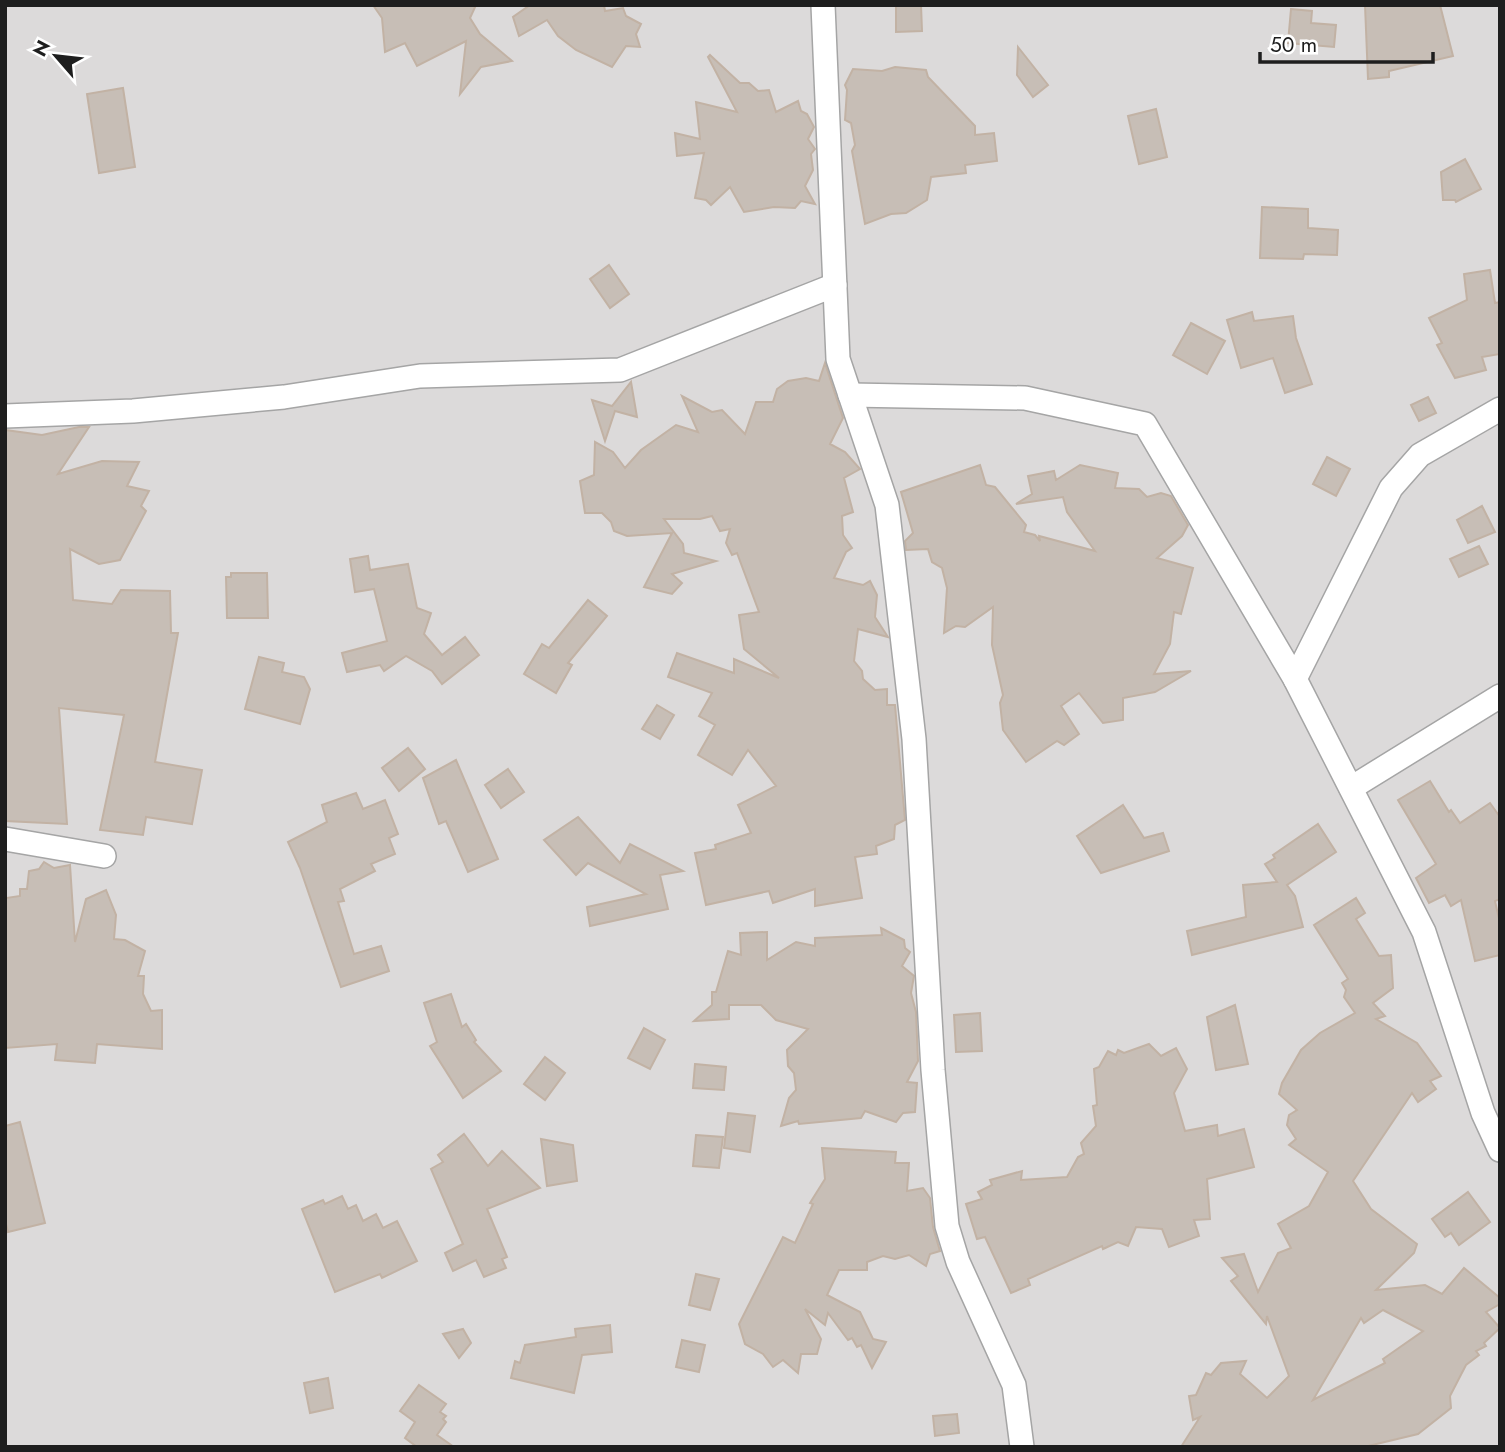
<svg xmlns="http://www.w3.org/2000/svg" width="1505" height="1452" viewBox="0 0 1505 1452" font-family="Jost,sans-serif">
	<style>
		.residential { fill: #dcdada }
		.building { fill: #c7beb6; stroke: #c2b2a4; stroke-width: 2; fill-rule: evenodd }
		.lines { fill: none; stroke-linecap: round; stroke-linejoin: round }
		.minor-casing { stroke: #a5a5a5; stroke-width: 26 }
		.minor { stroke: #fff; stroke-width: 23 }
	</style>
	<rect width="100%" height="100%" fill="#efece3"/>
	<rect class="residential" x="5" y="5" width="1495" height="1442"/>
	<g class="building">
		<path d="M373,5H476L470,18L480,34L512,61L481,67L460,94L466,41L417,66L405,43L385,52L382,18Z"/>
		<path d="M530,5H604L605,11L623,8L626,16L641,24L636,34L640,47L626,46L612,67L576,50L558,36L547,20L519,36L513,17Z"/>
		<path d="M896,5H921L922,31L896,32Z"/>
		<path d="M1365,5H1440L1453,56L1389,71V77L1368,79Z"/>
		<path d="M1291,9L1312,11L1311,23L1336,25L1334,47L1288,43Z"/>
		<path d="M1018,47L1048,85L1033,97L1017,75Z"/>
		<path d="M710,55L740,83H749L758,91L769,90L776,112L798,101L801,111L807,114L814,127L808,139L815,149L811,154L813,170L805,186L815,204L801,201L795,208L774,207L744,212L730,187L711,205L706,200L695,198L704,153L677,156L675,133L700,139L696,102L737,112L708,57Z"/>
		<path d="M895,67L926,70L928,77L975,126V135L994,133L997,161L965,165L966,173L931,177L927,200L906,213L891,214L865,224L852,151L855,145L851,123L845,120L847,90L845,85L853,69L882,71Z"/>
		<path d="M123,88L135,167L99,173L87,94Z"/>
		<path d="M1156,109L1167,157L1139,164L1128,116Z"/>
		<path d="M1465,159L1481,189L1456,202L1455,200H1443L1441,172Z"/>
		<path d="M1262,207L1308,209V228L1338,230L1337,255L1304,254L1303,259L1260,258Z"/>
		<path d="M609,265L629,294L610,308L590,279Z"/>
		<path d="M1490,270L1495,303L1500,302V354L1482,357L1486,370L1455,378L1437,345L1442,343L1429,318L1467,300L1464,274Z"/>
		<path d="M1252,312L1254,321L1293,316L1296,338L1312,384L1285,393L1273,358L1241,368L1227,320Z"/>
		<path d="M1191,323L1225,341L1207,374L1173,355Z"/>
		<path d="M825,363L843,418L830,444L845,452L860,469L844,478L853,512L842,516L843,535L852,548L846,552L834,578L863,585L870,581L877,595L875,617L888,637L858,629L854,661L862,671L863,679L875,690L887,689V705H895L905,820L895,825L894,839L876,846L877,854L855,857L862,898L815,906V889L773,903L769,891L706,905L695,853L716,849L715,845L751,833L738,805L776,786L748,750L732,775L698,755L715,725L699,716L712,693L668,677L677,653L734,673V659L779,678L744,649L739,615L759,612L737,553L732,555L726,543L730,529L720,531L712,516L700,519H664L683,544L684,553L716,561L672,574L682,583L672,594L644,587L672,533L627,536L614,531L611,522L602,513H585L580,481L594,475L595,442L613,452L625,468L641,450L676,425L698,432L682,396L712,412L722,410L745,434L756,402H773L777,389L788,381L806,378L819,381Z"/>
		<path d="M631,382L637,417L615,411L605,441L592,400L612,406Z"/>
		<path d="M1428,397L1436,413L1419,421L1411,405Z"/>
		<path d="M79,427H89L58,474L102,461L139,462L127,486L149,491L141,506L146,511L120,560L99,564L70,549L73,600L112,604L121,590L170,591L171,633H178L155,762L202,770L192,824L146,817L143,835L100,830L124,715L59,708L67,824L5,821V430L42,435Z"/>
		<path d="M1327,457L1350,469L1336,496L1313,484Z"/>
		<path d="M980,465L986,485L995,487L1026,525L1024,532L1035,535L1040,541L1039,536L1095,551L1067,512L1063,497L1016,504L1032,494L1028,476L1054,471L1056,480L1080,465L1118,473L1115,488L1139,489L1147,497L1161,493L1171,496L1188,525L1182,536L1157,558L1193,568L1181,614L1174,612L1170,644L1154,674L1191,671L1155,692L1123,698V720L1103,723L1079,693L1061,706L1079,734L1064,745L1057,741L1026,762L1003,730L1000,703L1003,695L992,645L993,607L965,627L956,626L944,633L947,588L942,568L932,562L928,549L906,550L905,541L913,533L901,492Z"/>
		<path d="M1482,506L1495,532L1468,543L1457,520Z"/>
		<path d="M1479,546L1488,564L1459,577L1450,559Z"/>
		<path d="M368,556L370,570L408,564L417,608L431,613L424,634L442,655L465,637L479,655L442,684L432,671L406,656L384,671L380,665L347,672L342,653L387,641L374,589L355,592L350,559Z"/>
		<path d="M231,573H267L268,618H227L226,577H231Z"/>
		<path d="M588,600L607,616L568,663L572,665L556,693L524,674L542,644L549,648Z"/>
		<path d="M259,657L284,663L282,672L304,677L310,689L300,724L245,709Z"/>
		<path d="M657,705L674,715L660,739L642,729Z"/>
		<path d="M408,748L425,769L399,791L382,768Z"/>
		<path d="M456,760L498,859L468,872L446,821L439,824L423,778Z"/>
		<path d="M508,769L524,792L501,808L485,785Z"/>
		<path d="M1430,781L1449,812L1451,810L1460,823L1490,803L1500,817V899L1495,901L1500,923V955L1475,961L1461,900L1451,906L1445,895L1429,903L1416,878L1436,864L1398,800Z"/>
		<path d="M356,793L363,809L385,800L398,834L389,838L395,854L371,864L375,871L340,889L344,901L338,902L354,954L381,946L389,971L341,987L300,868L288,842L327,822L322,805Z"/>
		<path d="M1123,805L1144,838L1163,833L1169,851L1101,873L1077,836Z"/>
		<path d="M578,817L620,863L630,844L683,871L660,875L668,909L590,926L587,907L646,894L588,863L576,875L544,840Z"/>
		<path d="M1318,824L1336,852L1287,885L1295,896L1303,927L1192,955L1187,931L1246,917L1243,885L1277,882L1265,864L1275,858L1273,855Z"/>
		<path d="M44,862L54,868L70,865L75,942L86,899L106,890L116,915L114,939L125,940L145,951L138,976H144L143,994L151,1011L162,1010V1049L97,1044L95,1063L55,1060L57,1044L5,1048L6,898L20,896V889H27L29,871L39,869Z"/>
		<path d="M1356,898L1365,913L1356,919L1379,956L1391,955L1393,988L1373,1003L1385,1016L1376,1019L1417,1043L1441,1076L1430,1081L1436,1089L1418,1102L1412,1093L1353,1181L1371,1209L1417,1244L1414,1253L1376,1290L1425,1285L1442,1294L1464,1268L1500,1298V1304L1486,1312L1500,1328L1484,1343L1486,1346L1476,1351L1479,1355L1466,1365L1450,1396L1451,1408L1418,1434L1364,1447H1181L1200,1417L1193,1420L1189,1396L1196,1395L1206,1373L1211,1375L1221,1363L1246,1361L1240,1374L1267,1398L1289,1376L1267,1316L1266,1324L1231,1281L1238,1276L1222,1258L1244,1254L1258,1292L1278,1253L1291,1248L1278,1224L1309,1206L1328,1172L1289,1145L1296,1139L1287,1125L1289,1115L1297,1110L1279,1094L1282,1083L1301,1050L1320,1033L1355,1013L1344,997L1346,990L1342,983L1348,979L1314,925ZM1383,1310L1423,1331L1383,1359L1385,1363L1313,1400L1361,1318L1364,1323Z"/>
		<path d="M881,928L904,940L905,948L910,952L902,966L914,976L911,993L916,1012L918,1061L907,1082L917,1083L915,1112L903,1113L896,1122L865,1111L861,1118L799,1124L798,1121L781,1126L789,1098L796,1090L794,1073L788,1066L787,1050L808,1029L776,1020L761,1005H729V1019L694,1021L712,1005V992H716L728,951L741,955L740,933L767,932V960L796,942L815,946V938L882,935Z"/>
		<path d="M451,994L462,1027L466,1024L476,1040L474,1042L501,1071L463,1098L430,1046L437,1042L424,1003Z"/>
		<path d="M1235,1005L1248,1064L1216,1070L1207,1017Z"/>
		<path d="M980,1013L982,1051L956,1052L954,1015Z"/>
		<path d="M644,1028L665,1040L650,1069L628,1058Z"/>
		<path d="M1149,1044L1161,1056L1176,1048L1187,1069L1174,1093L1185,1131L1217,1125L1218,1136L1244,1129L1254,1167L1207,1179L1210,1219L1194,1220L1199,1236L1169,1247L1162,1229L1136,1227L1128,1246L1118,1242L1103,1249L1102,1246L1028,1279L1030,1285L1011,1293L985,1237L977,1239L966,1204L982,1199L978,1192L992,1185L990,1180L1022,1171L1021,1180L1067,1177L1078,1157L1084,1154L1081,1143L1096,1126L1093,1106L1097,1105L1094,1069L1099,1067L1108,1051L1116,1055L1118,1050L1124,1053Z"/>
		<path d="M545,1057L565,1073L545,1100L524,1084Z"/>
		<path d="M695,1064L726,1067L724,1090L693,1088Z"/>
		<path d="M728,1113L755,1116L750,1152L724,1148Z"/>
		<path d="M20,1122L45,1223L8,1232L5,1220V1126Z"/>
		<path d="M464,1134L488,1166L502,1151L540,1188L487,1209L507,1257L502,1259L506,1268L484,1277L476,1260L453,1271L445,1253L463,1244L431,1169L443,1162L438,1155Z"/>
		<path d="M696,1135L723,1137L719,1168L693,1166Z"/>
		<path d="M541,1139L573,1145L577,1181L547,1186Z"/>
		<path d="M822,1148L896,1152L895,1163H909L907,1191L923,1188L930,1198L933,1227L940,1251L930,1254L926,1266L909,1255L895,1259L883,1256L867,1262V1270H839L827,1295L860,1312L873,1339L886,1342L872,1368L861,1345L857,1347L852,1338L848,1340L828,1313L825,1325L805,1309L821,1339L817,1354H801L798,1373L783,1360L773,1367L763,1354L745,1344L739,1324L783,1237L795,1243L813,1204L810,1203L825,1179Z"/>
		<path d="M1468,1192L1490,1222L1459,1245L1451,1233L1445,1237L1432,1219Z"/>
		<path d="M342,1196L348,1209L356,1205L363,1221L376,1214L383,1228L397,1221L417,1261L382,1278L380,1274L335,1292L302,1209L323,1200L325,1204Z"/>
		<path d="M696,1274L719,1279L710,1310L689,1305Z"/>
		<path d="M610,1325L612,1352L582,1355L574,1393L511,1378L515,1361L520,1363L525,1345L576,1337L575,1329Z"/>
		<path d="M463,1329L471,1343L459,1358L443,1334Z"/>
		<path d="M682,1340L705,1345L699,1372L676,1367Z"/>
		<path d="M328,1378L333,1408L310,1413L304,1383Z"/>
		<path d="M419,1385L446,1404L440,1412L446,1416L443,1419L446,1422L437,1435L454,1447H417L405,1438L415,1422L400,1411Z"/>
		<path d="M957,1414L959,1433L935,1436L933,1416Z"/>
	</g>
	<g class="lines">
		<defs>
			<g id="minor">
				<path d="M823,5L838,359L887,505L914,739L933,1070L947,1226L958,1262L1014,1385L1022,1447"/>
				<path d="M850,395L1025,398L1145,424L1295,679L1424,932L1483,1113L1500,1150"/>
				<path d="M5,416L133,411L284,397L420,376L620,370L835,285"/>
				<path d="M1295,679L1391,488L1420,455L1500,409"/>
				<path d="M1351,788L1500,696"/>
				<path d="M5,839L104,856"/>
			</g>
		</defs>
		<use href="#minor" class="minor-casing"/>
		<use href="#minor" class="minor"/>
	</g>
	<rect width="1505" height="1452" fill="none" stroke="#1e1e1e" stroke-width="14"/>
	<g transform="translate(56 56) rotate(298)" stroke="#ffffff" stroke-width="5" paint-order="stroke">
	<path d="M0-5L12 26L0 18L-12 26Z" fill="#1e1e1e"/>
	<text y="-10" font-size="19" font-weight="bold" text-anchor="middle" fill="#1e1e1e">N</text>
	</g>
	<path d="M1260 52v10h173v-10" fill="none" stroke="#1e1e1e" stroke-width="3.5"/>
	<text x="1270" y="52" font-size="21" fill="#1e1e1e" stroke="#ffffff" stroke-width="5" paint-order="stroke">50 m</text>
</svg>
